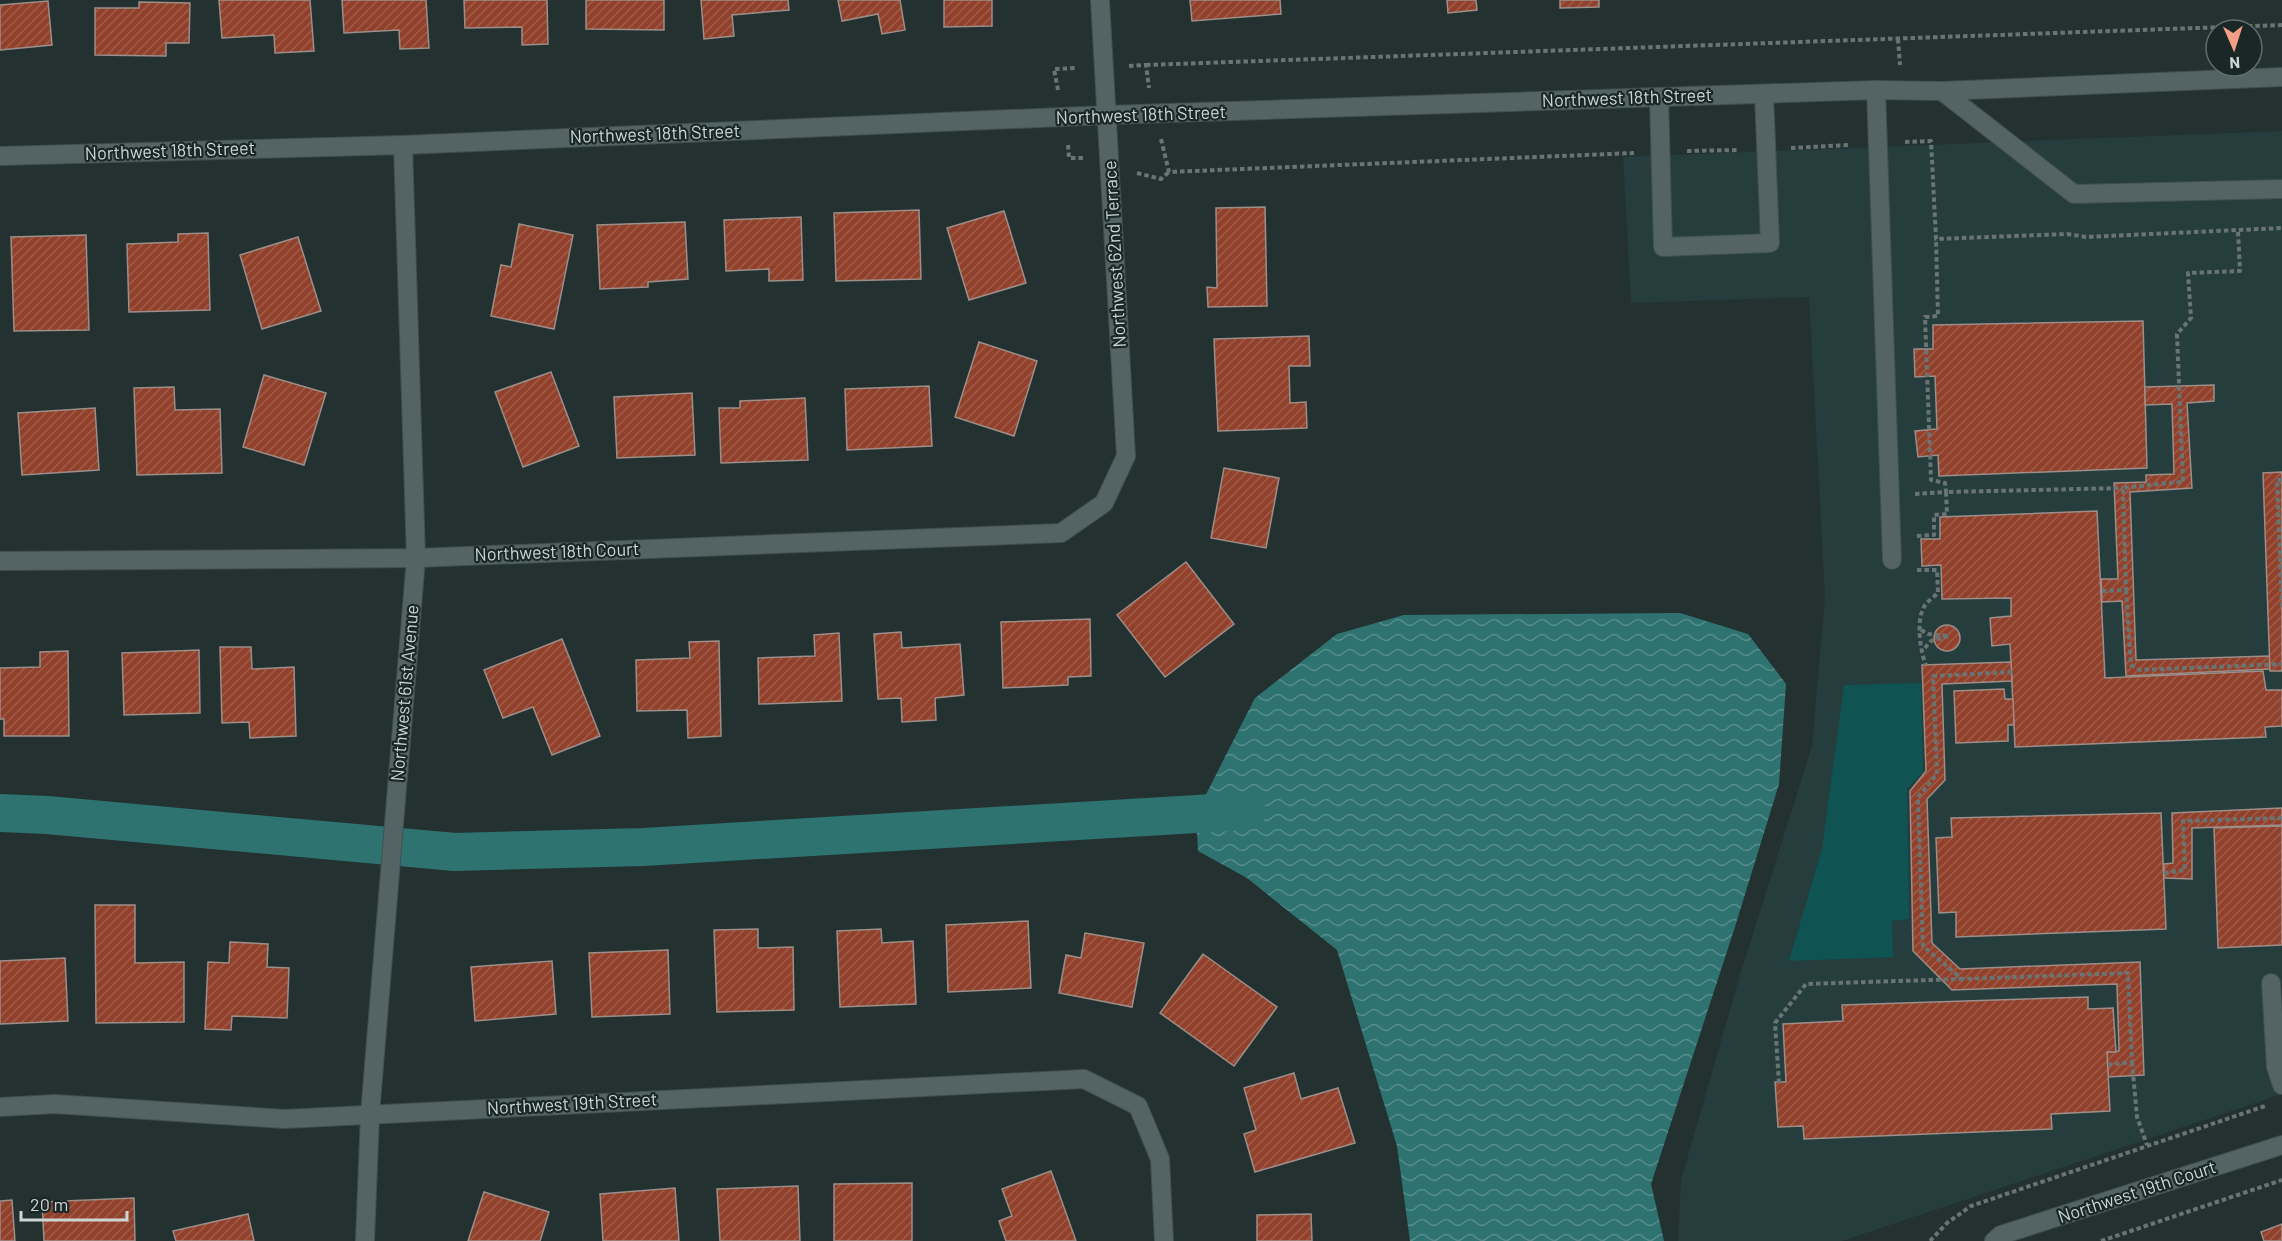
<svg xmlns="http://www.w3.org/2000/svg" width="2282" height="1241" viewBox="0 0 2282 1241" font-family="Barlow,sans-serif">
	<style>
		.built { fill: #253d3c }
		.park { fill: #0f5352 }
		.water { fill: url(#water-waves) }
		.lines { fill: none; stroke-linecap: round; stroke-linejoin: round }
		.canal { stroke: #2f7371; stroke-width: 38 }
		.building { fill: url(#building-hatch); stroke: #9d8e89; stroke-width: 1.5 }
		.lane-casing { stroke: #414f4e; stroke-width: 20 }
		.street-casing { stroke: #414f4e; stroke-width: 20 }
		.path { stroke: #687574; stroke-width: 4; stroke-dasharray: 4.5 3; stroke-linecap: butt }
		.lane { stroke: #546464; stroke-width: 18 }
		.street { stroke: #546464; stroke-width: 18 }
		.labels { text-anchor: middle; stroke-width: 4.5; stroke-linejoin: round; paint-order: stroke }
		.street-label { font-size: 18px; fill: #cdd6d5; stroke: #192827 }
	</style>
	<defs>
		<pattern id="water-waves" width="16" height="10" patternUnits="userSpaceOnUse" patternTransform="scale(1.5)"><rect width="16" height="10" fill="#2f7371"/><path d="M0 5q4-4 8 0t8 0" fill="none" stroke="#568d8b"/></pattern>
		<pattern id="building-hatch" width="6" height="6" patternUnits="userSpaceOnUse" patternTransform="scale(1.5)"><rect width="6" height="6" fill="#91412b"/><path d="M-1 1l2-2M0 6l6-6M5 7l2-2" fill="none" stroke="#9f5c49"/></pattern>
	</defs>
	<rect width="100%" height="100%" fill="#233231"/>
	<path class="built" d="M2282,131V1094L1842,1241H1678L1681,1180L1740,975L1812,746L1825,597L1809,297L1631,303L1623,157Z"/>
	<path class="park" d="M1921,683L1923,772L1907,789L1909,919L1892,921L1893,957L1789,961L1822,849L1844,685Z"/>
	<path class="water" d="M1680,613L1748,634L1786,684L1779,784L1734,930L1651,1184L1664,1241H1410L1397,1146L1337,950L1247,878L1198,851L1196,814L1255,698L1337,634L1404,615Z"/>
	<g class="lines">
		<path class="canal" d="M0,813L47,815L455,852L643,847L1247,811"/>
	</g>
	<g class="building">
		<path d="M219,0H310L314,51L275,53L274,35L222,38Z"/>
		<path d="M342,0H426L429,48L400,49L399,30L344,33Z"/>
		<path d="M464,0H547L548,44L522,45V27L465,28Z"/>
		<path d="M586,0H664V30L586,29Z"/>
		<path d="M701,0H788L789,10L732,15L734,36L704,39Z"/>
		<path d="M838,0H900L905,30L882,34L878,14L842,21Z"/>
		<path d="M944,0H992V26L944,27Z"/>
		<path d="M1190,0H1280L1281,14L1192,21Z"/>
		<path d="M1447,0H1476L1477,10L1448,13Z"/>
		<path d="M1560,0H1599V7L1560,8Z"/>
		<path d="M48,1L52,45L0,50V5Z"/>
		<path d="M139,2L190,3L189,43H166V56L95,55V8H139Z"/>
		<path d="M1265,207L1267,306L1208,307L1207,287L1217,288L1216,208Z"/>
		<path d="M919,210L921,279L836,281L834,213Z"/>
		<path d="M1004,211L1026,283L969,300L947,228Z"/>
		<path d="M801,217L803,280L769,281V269L726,271L724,220Z"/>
		<path d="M685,222L688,279L648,282V287L600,289L597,225Z"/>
		<path d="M519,224L573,235L554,329L491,316L501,265L511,267Z"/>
		<path d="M208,233L210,310L129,312L127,244L178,242V234Z"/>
		<path d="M86,235L89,330L14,331L11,237Z"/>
		<path d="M298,237L321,311L262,329L240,255Z"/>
		<path d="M2143,321L2147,468L1939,476L1938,455L1918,457L1915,431L1937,429L1935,376L1915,377L1914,349H1933V325Z"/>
		<path d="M1309,336L1310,366H1289L1290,403L1306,402L1307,428L1218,431L1214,339Z"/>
		<path d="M979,342L1037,361L1014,436L955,417Z"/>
		<path d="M551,372L579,446L523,467L495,392Z"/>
		<path d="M264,375L326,393L304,465L243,447Z"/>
		<path d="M2214,385V401L2187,403L2192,488L2130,492L2136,660L2270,656V669L2126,676L2122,601L2102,602L2101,579H2118L2114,483L2146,482V475L2174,474L2172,404L2145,405V387Z"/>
		<path d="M929,386L932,446L847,450L845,389Z"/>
		<path d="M174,387L175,410L220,409L222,473L137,475L134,388Z"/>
		<path d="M692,393L695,455L617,458L614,397Z"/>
		<path d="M805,398L808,460L721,463L719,408H740V401Z"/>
		<path d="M95,408L99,470L22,475L18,413Z"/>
		<path d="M1224,468L1279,478L1266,548L1211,538Z"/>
		<path d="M2282,472V671H2270L2263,473Z"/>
		<path d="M2097,511L2105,678L2263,671L2266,690H2282V726L2265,727L2266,737L2015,747L2010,644L1992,646L1990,618L2011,616V598L1942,599L1941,565L1922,566L1921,539H1940V517Z"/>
		<path d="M1186,562L1234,624L1165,677L1117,615Z"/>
		<path d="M1090,619L1091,676L1068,677V685L1003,688L1001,622Z"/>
		<circle cx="1947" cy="638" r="13"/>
		<path d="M901,632L902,648L960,644L964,695L935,698L936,720L902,722L901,698L878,699L874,634Z"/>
		<path d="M839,633L842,701L759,704L758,658L815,656L814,635Z"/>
		<path d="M562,639L600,736L552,755L533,707L503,718L484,670Z"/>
		<path d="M719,641L721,736L688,738L687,710L637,711L636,660L690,658L689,642Z"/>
		<path d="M220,647H251L252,669L294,667L296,736L250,738L249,722L222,723Z"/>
		<path d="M199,650L200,713L124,715L122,653Z"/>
		<path d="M68,651L69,736H4V719H0V668L40,667V652Z"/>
		<path d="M2011,662L2012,681L1942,684L1945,780L1927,799L1932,943L1960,969L2140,962L2144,1075L2108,1077L2107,1052L2119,1051L2117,984L1952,990L1913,951L1910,791L1926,771L1922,665Z"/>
		<path d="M2004,689L2005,699H2013L2014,725H2008V741L1956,743L1954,691Z"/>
		<path d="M2282,808V825L2192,828V879L2164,878V864L2173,863L2172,813Z"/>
		<path d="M2161,813L2166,929L1956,937V912L1939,913L1936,838L1952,837L1951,818Z"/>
		<path d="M2282,826V945L2218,948L2214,828Z"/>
		<path d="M95,905H135V963L184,962V1022L96,1023Z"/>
		<path d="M1028,921L1031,988L948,992L946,925Z"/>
		<path d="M758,929V948L793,947L794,1010L717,1012L714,930Z"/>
		<path d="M881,929L882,943L913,941L916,1004L840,1007L837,931Z"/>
		<path d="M1085,933L1144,943L1132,1007L1059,993L1066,955L1081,958Z"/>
		<path d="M230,942L268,944L267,967L289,968L287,1018L232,1016L231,1030L205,1029L208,962L229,963Z"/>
		<path d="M668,950L670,1014L592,1017L589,953Z"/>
		<path d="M1203,954L1277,1007L1234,1066L1160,1013Z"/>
		<path d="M65,958L68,1021L0,1024V961Z"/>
		<path d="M552,961L556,1014L475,1021L471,967Z"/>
		<path d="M2088,997V1009L2113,1008L2116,1052H2107L2110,1111L2051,1114L2052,1129L1804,1139L1803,1126L1778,1127L1775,1082H1786L1783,1024L1843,1021L1842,1005Z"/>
		<path d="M1294,1073L1301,1099L1338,1088L1355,1143L1255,1172L1244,1134L1256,1130L1244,1088Z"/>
		<path d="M1051,1171L1076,1241H1006L999,1221L1012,1216L1002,1189Z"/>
		<path d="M912,1183V1241H834V1184Z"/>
		<path d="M798,1186L800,1241H720L717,1189Z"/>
		<path d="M675,1188L679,1241H603L600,1194Z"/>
		<path d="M484,1192L549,1212L540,1241H468Z"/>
		<path d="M134,1198L135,1241H44L42,1202Z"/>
		<path d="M12,1200L15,1241H0V1201Z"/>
		<path d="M248,1214L254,1241H176L173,1231Z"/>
		<path d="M1311,1214L1312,1241H1257V1215Z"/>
		<path d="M2282,1224V1241H2264L2261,1232Z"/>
	</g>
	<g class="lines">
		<defs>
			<g id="lane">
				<path d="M1876,90L1892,560"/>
				<path d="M1942,91L2074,194L2282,189"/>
				<path d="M1659,97L1663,247L1770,243L1764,94"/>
				<path d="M2271,983L2276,1067L2282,1085"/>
			</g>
			<g id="street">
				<path d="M0,156L403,145L1108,115L1876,90L1942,91L2282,77"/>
				<path d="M0,561L416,558L1061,533L1104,503L1126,456L1100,0"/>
				<path d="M0,1107L55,1104L285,1119L1084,1079L1138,1106L1160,1159L1164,1241"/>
				<path d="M365,1241L370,1114L416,558L403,145"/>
				<path d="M1994,1241L2001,1235L2282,1145"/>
			</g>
		</defs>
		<use href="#lane" class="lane-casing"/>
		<use href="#street" class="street-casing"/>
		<g class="path">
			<path d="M1898,39L1900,65"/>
			<path d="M1146,65L2282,25"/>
			<path d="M1129,66L1146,65L1149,88"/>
			<path d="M1058,90L1054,69L1077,68"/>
			<path d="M1161,139L1169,172L1634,153"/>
			<path d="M1905,142L1931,141L1936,239L2067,234L2086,237L2282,228"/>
			<path d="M1068,145L1069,158H1084"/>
			<path d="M1791,148L1850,145"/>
			<path d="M1687,151L1739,150"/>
			<path d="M1137,173L1161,179L1169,172"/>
			<path d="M2282,480H2277L2282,609"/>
			<path d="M1915,494L1946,492L1945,483L1931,480L1925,317L1938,316L1936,239"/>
			<path d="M1917,536L1934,535V515L1947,514L1946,492L2123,488"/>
			<path d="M1917,570H1937L1938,593C1934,597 1926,602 1924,607C1916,621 1920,651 1926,665"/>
			<path d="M2126,590L2131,665L2140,670L2282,664"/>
			<path d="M2102,591L2126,590L2123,488C2143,486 2162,483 2183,482L2177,334L2191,318L2188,273L2240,271L2238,231"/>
			<path d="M1921,630L1928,634L1949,636L1931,641L1922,651"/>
			<path d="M2012,672L1933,676L1937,774L1918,797L1923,946L1962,979L2128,973L2132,1062L2108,1065"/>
			<path d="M2164,873L2185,870L2183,821L2282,818"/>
			<path d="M2132,1062L2137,1117L2147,1145"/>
			<path d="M1779,1083L1775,1023L1806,984L1961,979"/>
			<path d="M1930,1241L1947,1223L1971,1206L2265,1106"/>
			<path d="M2101,1241L2282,1180"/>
		</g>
		<use href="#lane" class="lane"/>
		<use href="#street" class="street"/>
	</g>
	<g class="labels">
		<g class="street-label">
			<text transform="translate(1627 98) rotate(-2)" y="6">Northwest 18th Street</text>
			<text transform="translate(1141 115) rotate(-2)" y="6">Northwest 18th Street</text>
			<text transform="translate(655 134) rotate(-2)" y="6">Northwest 18th Street</text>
			<text transform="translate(170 151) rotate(-2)" y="6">Northwest 18th Street</text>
			<text transform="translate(1115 254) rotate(-93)" y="6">Northwest 62nd Terrace</text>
			<text transform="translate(557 552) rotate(-2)" y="6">Northwest 18th Court</text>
			<text transform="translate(405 693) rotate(-85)" y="6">Northwest 61st Avenue</text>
			<text transform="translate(572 1104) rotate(-3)" y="6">Northwest 19th Street</text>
			<text transform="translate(2137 1192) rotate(-18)" y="6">Northwest 19th Court</text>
		</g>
	</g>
	<g transform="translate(2234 48) rotate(177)"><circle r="28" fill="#192827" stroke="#616e6d" stroke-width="1.5"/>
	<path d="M0-4.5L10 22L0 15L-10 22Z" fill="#f49e86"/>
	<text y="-9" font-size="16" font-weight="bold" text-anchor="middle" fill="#cdd6d5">N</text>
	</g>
	<path d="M21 1211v9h106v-9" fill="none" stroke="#cdd6d5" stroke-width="3"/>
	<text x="30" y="1211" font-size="18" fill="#cdd6d5" stroke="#192827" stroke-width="4.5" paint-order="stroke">20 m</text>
</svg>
